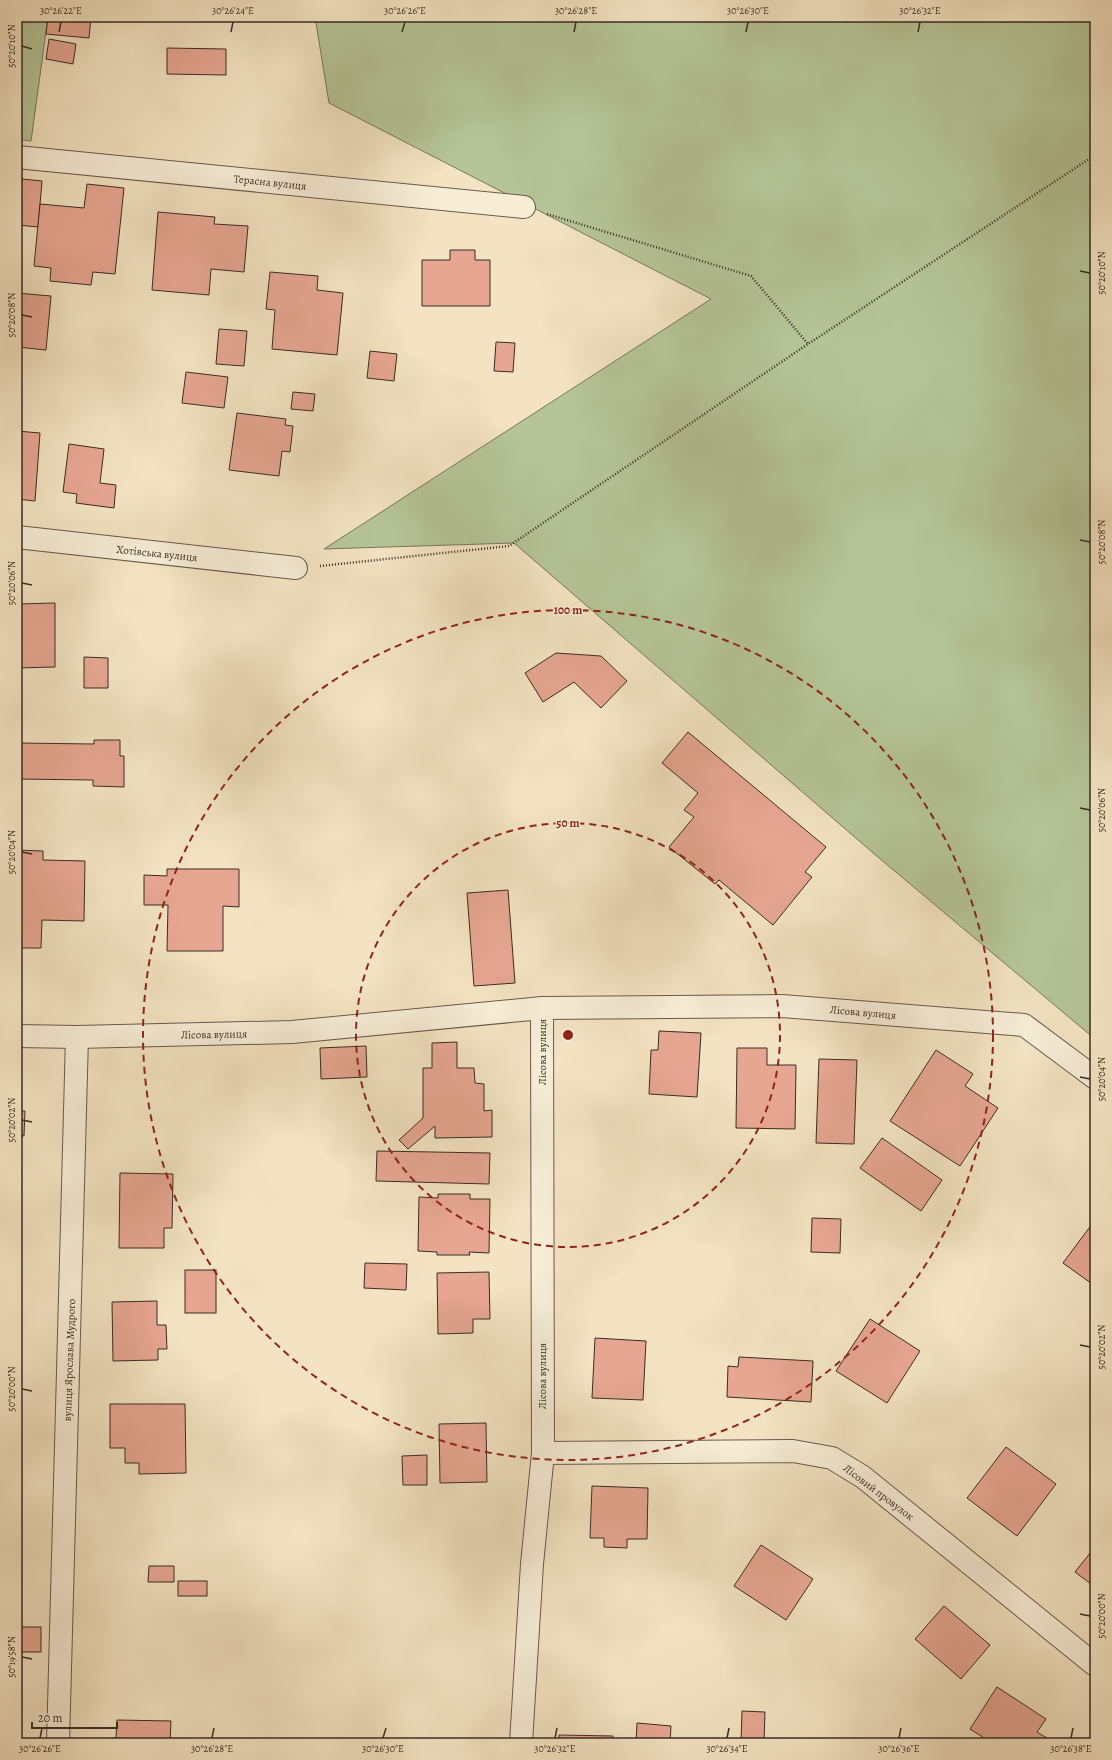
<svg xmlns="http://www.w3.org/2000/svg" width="1112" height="1760" viewBox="0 0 1112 1760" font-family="Alegreya,serif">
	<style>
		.green { fill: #b5c598; stroke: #77795d }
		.building { fill: #e7a692; stroke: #392d22 }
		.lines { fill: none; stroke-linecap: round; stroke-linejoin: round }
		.minor-casing { stroke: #685a4a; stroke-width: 24 }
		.path { stroke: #392d22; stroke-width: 2.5; stroke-dasharray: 1 2; stroke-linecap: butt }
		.minor { stroke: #f7edd7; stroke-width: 22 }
		.ticks { fill: none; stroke: #392d22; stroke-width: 1.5 }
		.ring { fill: none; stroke: #8f2418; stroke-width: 2; stroke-dasharray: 7 5 }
		.labels { text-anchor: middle; stroke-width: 3; stroke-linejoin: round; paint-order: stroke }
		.street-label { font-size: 11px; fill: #392d22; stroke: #f7edd7 }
		.centre { fill: #8f2418; stroke: #f7edd7; stroke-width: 2 }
		.ring-label { font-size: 12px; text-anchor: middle; font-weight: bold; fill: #8f2418; stroke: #f7edd7; stroke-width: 3; stroke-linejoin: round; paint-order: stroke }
		.neatline { fill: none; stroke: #392d22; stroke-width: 1.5 }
		.ticks-label { font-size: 10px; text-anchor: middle; fill: #392d22 }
	</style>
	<rect width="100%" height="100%" fill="#f3e3c2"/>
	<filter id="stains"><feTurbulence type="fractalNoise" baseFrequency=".005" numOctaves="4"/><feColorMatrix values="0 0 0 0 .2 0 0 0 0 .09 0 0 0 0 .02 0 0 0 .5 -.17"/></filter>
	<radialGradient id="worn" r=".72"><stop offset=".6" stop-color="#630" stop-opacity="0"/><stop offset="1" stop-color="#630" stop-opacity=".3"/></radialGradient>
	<g class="green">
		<path d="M17,17H48L31,141L17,139Z"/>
		<path d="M315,17H1095V1039L872,852L514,543L324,549L711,299L329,103Z"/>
	</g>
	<g class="building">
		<path d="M48,17H91L89,38L46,34Z"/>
		<path d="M49,39L76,44L73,64L46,59Z"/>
		<path d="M167,48L226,49V75L167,74Z"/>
		<path d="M22,179L42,181L38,227L17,225Z"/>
		<path d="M87,184L124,188L115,274L93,272L91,285L50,281L51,268L34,266L40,204L84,208Z"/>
		<path d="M158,212L215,217L214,224L248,226L244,272L211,269L209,295L152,290Z"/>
		<path d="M450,250H475V260H490V306H422V260H450Z"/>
		<path d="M270,272L318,276L317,290L343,293L337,355L272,349L275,310L266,309Z"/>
		<path d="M17,293L51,296L46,350L17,347Z"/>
		<path d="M219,329L247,331L244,366L216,364Z"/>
		<path d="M496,342L515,343L513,372L494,371Z"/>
		<path d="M370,351L397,354L394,381L367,378Z"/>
		<path d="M186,372L228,377L224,408L182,403Z"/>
		<path d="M293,392L315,394L313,411L291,409Z"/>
		<path d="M237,413L286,419L285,425L293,426L290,452L282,451L279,476L229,470Z"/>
		<path d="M17,431L40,433L35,501L17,499Z"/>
		<path d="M69,444L104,449L100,483L116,485L114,508L76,503L77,494L63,492Z"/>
		<path d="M55,603V667L17,668V604Z"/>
		<path d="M556,653L601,656L627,681L601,708L574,682L543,702L525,673Z"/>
		<path d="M84,657L108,658V688H84Z"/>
		<path d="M688,732L826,847L805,872L812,877L773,925L719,880L715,884L669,847L694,817L684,810L698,793L662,763Z"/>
		<path d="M94,740H120V756H124V787L93,786V780L17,779V743L94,744Z"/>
		<path d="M17,850L43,851V860L85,861L84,921L42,920L41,948H17Z"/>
		<path d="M167,869H239V907L223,906V951H167L168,905H144V875L167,876Z"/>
		<path d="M508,890L515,983L474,986L467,893Z"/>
		<path d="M659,1031L701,1033L697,1097L649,1094L651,1050H658Z"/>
		<path d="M457,1042V1068H474L475,1083L484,1084V1111L492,1110V1137L435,1138V1126L408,1149L399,1140L423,1118V1068H432V1043Z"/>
		<path d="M366,1046L367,1077L321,1079L320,1048Z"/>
		<path d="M737,1048H767V1065H796L795,1129L736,1128Z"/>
		<path d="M936,1050L973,1074L965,1086L998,1108L960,1166L890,1121Z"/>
		<path d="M819,1059L857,1060L854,1144L816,1143Z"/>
		<path d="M17,1092H19L18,1111H25L24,1136L18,1135L17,1156Z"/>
		<path d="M882,1138L942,1180L921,1211L860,1168Z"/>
		<path d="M377,1151L490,1153L489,1184L376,1181Z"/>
		<path d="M120,1173L173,1174L172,1228H164V1248H119Z"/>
		<path d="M438,1194H470V1199H490L489,1253L469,1252L470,1255H437V1252L418,1251L419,1197L438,1198Z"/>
		<path d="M812,1218L841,1219L840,1253L811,1252Z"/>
		<path d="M1095,1220V1286L1063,1263Z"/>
		<path d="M365,1263L407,1264L406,1290L364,1288Z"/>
		<rect x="185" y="1270" width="31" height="43"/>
		<path d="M489,1272L490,1319H473V1333L438,1334L437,1273Z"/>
		<path d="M157,1301V1325H166L167,1349H158V1360L113,1361L112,1302Z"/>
		<path d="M870,1319L920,1351L887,1403L836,1371Z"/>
		<path d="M595,1338L646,1341L643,1400L592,1398Z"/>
		<path d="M739,1357L813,1361L811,1402L727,1397L728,1366L738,1367Z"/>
		<path d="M110,1404H185L186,1473L139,1474V1463H125V1448H110Z"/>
		<path d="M486,1423L487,1482L440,1483L439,1424Z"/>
		<path d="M1006,1447L1056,1484L1017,1536L967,1498Z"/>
		<path d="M427,1455V1485H403L402,1456Z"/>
		<path d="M592,1486L648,1488L647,1539H627V1548L604,1547V1538H590Z"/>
		<path d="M761,1545L813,1579L786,1620L734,1586Z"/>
		<path d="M1095,1547V1587L1075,1572Z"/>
		<path d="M149,1566H174V1582H148Z"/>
		<rect x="178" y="1581" width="29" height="15"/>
		<path d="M944,1606L990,1645L961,1679L915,1639Z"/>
		<rect x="17" y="1627" width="24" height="25"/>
		<path d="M997,1687L1046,1719L1037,1732L1055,1743H992L970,1729Z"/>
		<path d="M742,1711L765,1712L764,1742H741Z"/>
		<path d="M117,1720L171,1721L170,1743H110L111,1738H116Z"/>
		<path d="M637,1723L671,1726L670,1743H636Z"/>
		<path d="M559,1735L613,1736V1743H559Z"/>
	</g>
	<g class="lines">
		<defs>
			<g id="minor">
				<path d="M17,157L524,207"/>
				<path d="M17,537L296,568"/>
				<path d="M17,1036L77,1037L292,1032L542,1008L782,1006L1024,1025L1095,1078"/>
				<path d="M543,1453L793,1451L832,1458L863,1477L1095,1665"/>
				<path d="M58,1743L77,1037"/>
				<path d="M521,1743L532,1564L543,1453L542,1008"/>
			</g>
		</defs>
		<use href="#minor" class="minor-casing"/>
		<g class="path">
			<path d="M547,214L751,276L808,344"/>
			<path d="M320,566L509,546L808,344L1095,155"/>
		</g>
		<use href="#minor" class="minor"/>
	</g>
	<path class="ticks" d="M59,32L61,22M231,32L233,22M402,32L405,22M574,32L576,22M746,32L748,22M918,32L920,22M22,46L32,49M1080,271L1090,273M22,315L32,317M1080,540L1090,542M22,583L32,585M1080,808L1090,810M22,852L32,854M1080,1077L1090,1079M22,1120L32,1122M1080,1345L1090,1347M22,1389L32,1391M1080,1614L1090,1616M22,1657L32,1659M40,1738L42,1728M212,1738L214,1728M383,1738L386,1728M555,1738L557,1728M727,1738L729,1728M899,1738L901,1728M1071,1738L1073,1728"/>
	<g class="ring">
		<circle cx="568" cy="1035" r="212"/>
		<circle cx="568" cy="1035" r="425"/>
	</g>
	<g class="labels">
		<g class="street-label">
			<text transform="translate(270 182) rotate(6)" y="4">Терасна вулиця</text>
			<text transform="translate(157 553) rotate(6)" y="4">Хотівська вулиця</text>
			<text transform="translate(863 1012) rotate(5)" y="4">Лісова вулиця</text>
			<text transform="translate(214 1034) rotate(-1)" y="4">Лісова вулиця</text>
			<text transform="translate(542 1052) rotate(-90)" y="4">Лісова вулиця</text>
			<text transform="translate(69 1360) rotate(-88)" y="4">вулиця Ярослава Мудрого</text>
			<text transform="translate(542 1376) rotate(-90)" y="4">Лісова вулиця</text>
			<text transform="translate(879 1492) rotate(37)" y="4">Лісовий провулок</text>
		</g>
	</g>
	<circle cx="568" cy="1035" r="6" class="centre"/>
	<g class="ring-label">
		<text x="568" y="614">100 m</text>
		<text x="568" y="827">50 m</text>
	</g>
	<rect width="1112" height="1760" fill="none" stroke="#f3e3c2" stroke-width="44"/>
	<path d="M32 1722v6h85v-6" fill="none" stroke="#392d22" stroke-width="2"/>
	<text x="38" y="1722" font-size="12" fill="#392d22" stroke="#f7edd7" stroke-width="3" paint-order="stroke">20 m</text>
	<rect x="22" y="22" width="1068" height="1716" class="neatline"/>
	<g class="ticks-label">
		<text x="61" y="14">30°26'22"E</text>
		<text x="233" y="14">30°26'24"E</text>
		<text x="405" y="14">30°26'26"E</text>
		<text x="576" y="14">30°26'28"E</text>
		<text x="748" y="14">30°26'30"E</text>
		<text x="920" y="14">30°26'32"E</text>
		<text transform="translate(11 46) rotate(-90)" y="4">50°20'10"N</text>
		<text transform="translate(1101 273) rotate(-90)" y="4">50°20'10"N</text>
		<text transform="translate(11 315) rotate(-90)" y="4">50°20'08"N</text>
		<text transform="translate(1101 542) rotate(-90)" y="4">50°20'08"N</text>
		<text transform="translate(11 583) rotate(-90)" y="4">50°20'06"N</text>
		<text transform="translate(1101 810) rotate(-90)" y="4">50°20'06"N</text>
		<text transform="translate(11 852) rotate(-90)" y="4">50°20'04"N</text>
		<text transform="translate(1101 1079) rotate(-90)" y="4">50°20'04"N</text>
		<text transform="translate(11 1120) rotate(-90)" y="4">50°20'02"N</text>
		<text transform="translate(1101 1347) rotate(-90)" y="4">50°20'02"N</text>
		<text transform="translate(11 1389) rotate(-90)" y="4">50°20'00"N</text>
		<text transform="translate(1101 1616) rotate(-90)" y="4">50°20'00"N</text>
		<text transform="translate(11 1657) rotate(-90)" y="4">50°19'58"N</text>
		<text x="40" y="1752">30°26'26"E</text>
		<text x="212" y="1752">30°26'28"E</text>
		<text x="383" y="1752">30°26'30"E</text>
		<text x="555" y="1752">30°26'32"E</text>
		<text x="727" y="1752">30°26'34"E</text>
		<text x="899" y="1752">30°26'36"E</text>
		<text x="1071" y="1752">30°26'38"E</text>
	</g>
	<rect width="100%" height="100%" filter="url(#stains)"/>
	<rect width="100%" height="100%" fill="url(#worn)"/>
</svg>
